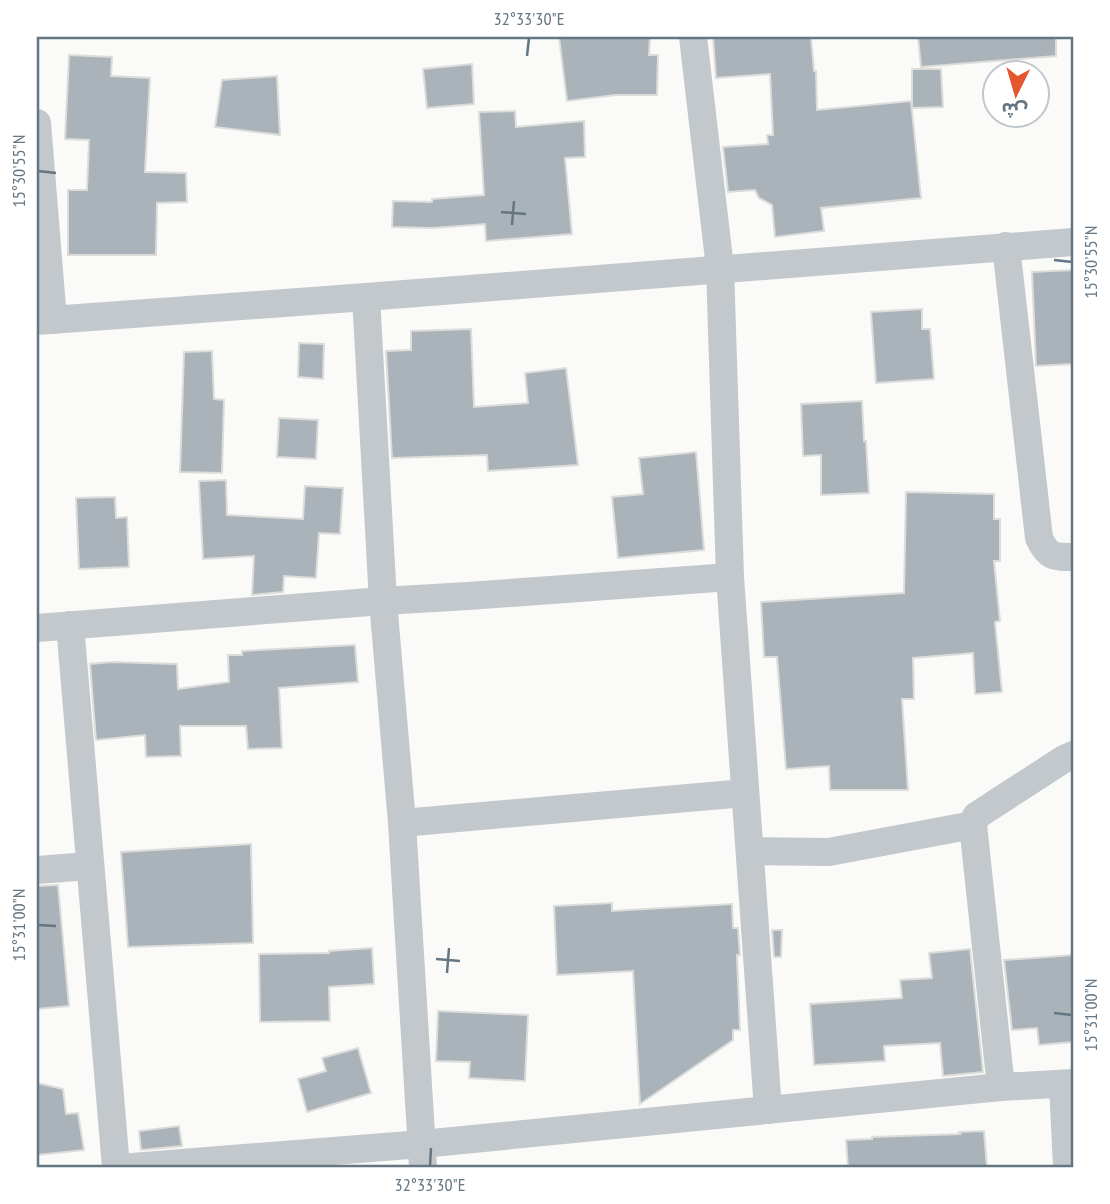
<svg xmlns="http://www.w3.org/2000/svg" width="1110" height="1204" viewBox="0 0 1110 1204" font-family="'PT Sans Narrow','Noto Sans Arabic',sans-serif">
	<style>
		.building { fill: #aab3b9; stroke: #dcdcda; stroke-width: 2 }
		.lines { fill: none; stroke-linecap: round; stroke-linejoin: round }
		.street { stroke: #c3c8cc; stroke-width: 28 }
		.ticks { fill: none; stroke: #657683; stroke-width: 2.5 }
		.neatline { fill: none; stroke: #657683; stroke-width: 2.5 }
		.ticks-label { font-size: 18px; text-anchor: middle; fill: #657683 }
	</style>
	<rect width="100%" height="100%" fill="#fafaf8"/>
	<g class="building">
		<path d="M559,37H650L649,55H658L657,95H616L567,101Z"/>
		<path d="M713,37H811L814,71H816L817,110L911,101L921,198L821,208L824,231L775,237L772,205L759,198L755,190L728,192L723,147L768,144L767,135H773L770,74L716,78Z"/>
		<path d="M918,37H1056V56L921,67Z"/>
		<path d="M69,55L112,57L111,76L150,78L145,172L186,173L187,202L157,203L156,255H68V190H87L89,140L65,139Z"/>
		<path d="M472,64L474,104L427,108L423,69Z"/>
		<path d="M912,69H941L943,107L912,108Z"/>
		<path d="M277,76L280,135L215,127L222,80Z"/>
		<path d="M515,111L516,127L584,121L585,157L565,158L572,234L486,241L485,224L433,228L392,227L393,201L432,202V199L484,195L479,112Z"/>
		<path d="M1073,270V364L1036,366L1032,272Z"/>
		<path d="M922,309V329H930L934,379L876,383L871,312Z"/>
		<path d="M471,329L474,407L528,403L525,373L566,368L578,465L488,471L487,455L392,458L386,351L411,350V331Z"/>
		<path d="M299,343L324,344L323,379L298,377Z"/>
		<path d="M212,351L214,399L224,400L222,473L180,472L184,352Z"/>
		<path d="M862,401L864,441H866L869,493L821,495V455L803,456L801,404Z"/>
		<path d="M279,418L318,420L316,459L277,457Z"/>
		<path d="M696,452L704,550L618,558L612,497L643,494L639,458Z"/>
		<path d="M226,480L227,515L303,519L305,486L343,488L340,534L319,533L316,578L284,576L283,592L252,595L254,556L203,559L199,481Z"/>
		<path d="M906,492L994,494V519H1000V561H994L1000,621L995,622L1002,692L975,694L973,653L913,658L914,699H902L908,790H830L829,766L786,769L777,657H764L761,602L904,593Z"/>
		<path d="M115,497L116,518L127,517L129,567L79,569L76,498Z"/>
		<path d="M355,645L358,682L279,688L282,748L248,749L246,726H180L181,756L146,757L145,735L96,740L90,664L112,662L177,664L178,689L229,682L228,655H242V651Z"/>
		<path d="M251,844L253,943L128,947L121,852Z"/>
		<path d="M58,885L69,1006L37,1009V886Z"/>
		<path d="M612,903V911L732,904L733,928H738L740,955H737L740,1030H733V1040L640,1104L633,971L557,975L554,906Z"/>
		<path d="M772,930H782L781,957H774Z"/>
		<path d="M372,948L374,984L329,987L330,1021L260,1022L259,954L329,953V951Z"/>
		<path d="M970,949L983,1072L943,1076L940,1043L884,1046L885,1061L814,1065L810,1004L902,998L900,980L932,978L929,953Z"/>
		<path d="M1073,955V1042L1039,1045L1037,1028L1012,1030L1004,960Z"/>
		<path d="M438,1011L528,1015L525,1081L469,1078L470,1062L436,1061Z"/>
		<path d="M358,1048L371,1093L307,1112L298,1079L326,1071L322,1058Z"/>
		<path d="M37,1083L63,1089L66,1114L78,1113L84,1150L37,1155Z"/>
		<path d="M179,1126L182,1146L141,1150L139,1131Z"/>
		<path d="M984,1131L987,1167H848L846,1140L872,1139V1137L960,1134L959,1132Z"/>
	</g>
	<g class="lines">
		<g class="street">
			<path d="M693,37L720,268L730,577L768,1110"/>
			<path d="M37,123L53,320"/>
			<path d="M1006,246L1039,538C1048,557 1053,557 1073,557"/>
			<path d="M366,297L383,601L402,823L423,1167"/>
			<path d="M37,321L366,297L1073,242"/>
			<path d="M70,625L116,1167"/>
			<path d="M37,628L383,601L468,596L730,577"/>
			<path d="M402,823L745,793"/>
			<path d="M973,825L1001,1087"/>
			<path d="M751,851L829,852L973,825L976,816L1064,759L1073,755"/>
			<path d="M37,870L89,866"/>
			<path d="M1063,1084L1067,1167"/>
			<path d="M132,1167L422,1144L1001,1087L1073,1083"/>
		</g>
	</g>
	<path class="ticks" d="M527,56L529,38M38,171L56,173M501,212L526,214M512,225L514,201M1054,260L1072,262M38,925L56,926M436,959L460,961M447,973L449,948M1054,1013L1072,1015M430,1166L431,1148"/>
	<rect width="1110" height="1204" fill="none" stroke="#ffffff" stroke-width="77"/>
	<g transform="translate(1016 94) rotate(185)"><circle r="33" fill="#ffffff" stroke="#c1c8cd" stroke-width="2"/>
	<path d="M0-5L12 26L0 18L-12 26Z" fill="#e4572e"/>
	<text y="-10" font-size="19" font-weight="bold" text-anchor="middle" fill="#657683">ش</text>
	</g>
	<rect x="38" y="38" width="1034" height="1128" class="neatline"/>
	<g class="ticks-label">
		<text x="529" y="25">32°33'30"E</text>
		<text transform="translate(19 171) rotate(-90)" y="6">15°30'55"N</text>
		<text transform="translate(1091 262) rotate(-90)" y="6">15°30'55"N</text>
		<text transform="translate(19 925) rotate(-90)" y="6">15°31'00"N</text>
		<text transform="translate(1091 1015) rotate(-90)" y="6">15°31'00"N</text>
		<text x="430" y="1191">32°33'30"E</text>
	</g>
</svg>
